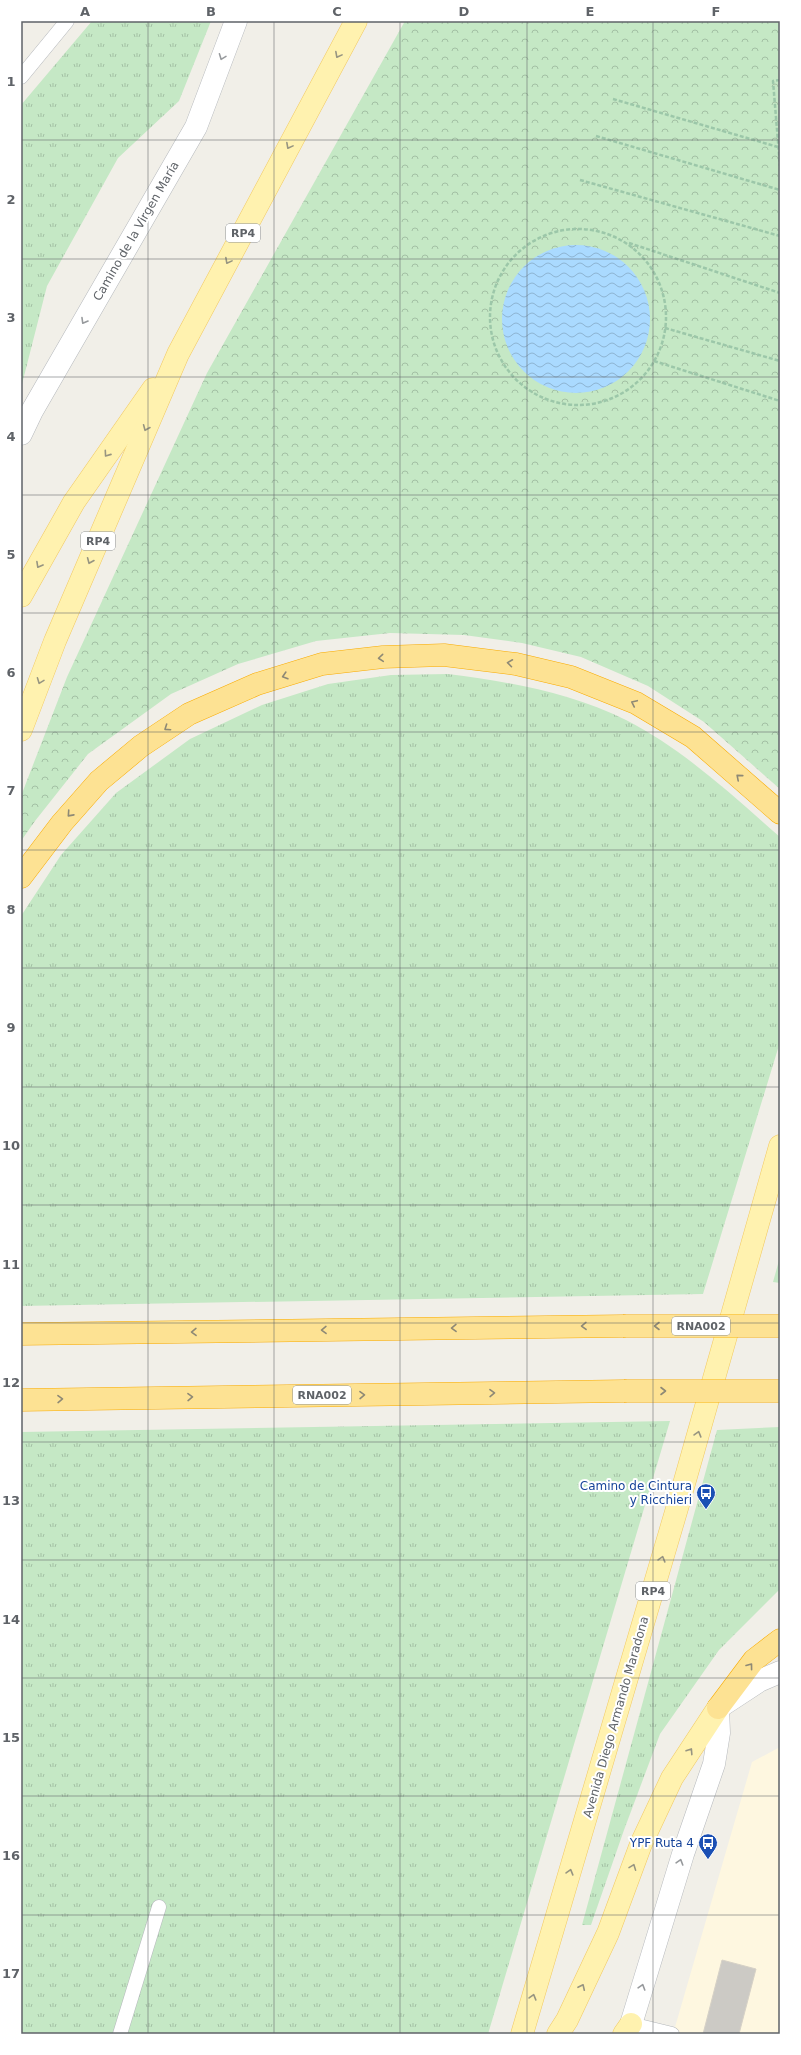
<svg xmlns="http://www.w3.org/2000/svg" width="801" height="2055" viewBox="0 0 801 2055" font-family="'DejaVu Sans',sans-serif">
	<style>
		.commercial { fill: #fef7e0 }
		.grass { fill: url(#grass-tufts) }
		.forest { fill: url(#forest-crowns) }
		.water { fill: url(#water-waves) }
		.building { fill: #cccac5; stroke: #d6d1c6 }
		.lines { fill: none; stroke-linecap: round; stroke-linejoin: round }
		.service-casing { stroke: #b5b8bc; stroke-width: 15 }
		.minor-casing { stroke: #b5b8bc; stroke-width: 23 }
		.tertiary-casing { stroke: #b5b8bc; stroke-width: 23 }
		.primary-casing { stroke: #f2c960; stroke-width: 23 }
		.motorway-casing { stroke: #f9ab00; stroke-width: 23 }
		.path { stroke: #9cc7a9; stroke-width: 2.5; stroke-dasharray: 4 2; stroke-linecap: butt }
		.service { stroke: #fff; stroke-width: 14 }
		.minor { stroke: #fff; stroke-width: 22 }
		.tertiary { stroke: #fff; stroke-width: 22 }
		.primary { stroke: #fff2af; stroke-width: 22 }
		.motorway { stroke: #fde293; stroke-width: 22 }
		.motorway-bridge-casing { stroke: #f9ab00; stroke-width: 23; stroke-linecap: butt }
		.motorway-bridge { stroke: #fde293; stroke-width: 22 }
		.oneway { stroke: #979581 }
		.oneway2 { stroke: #979a9d }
		.oneway3 { stroke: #8e8975 }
		.grid { fill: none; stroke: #5f6368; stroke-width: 1; stroke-opacity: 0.55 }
		.labels { text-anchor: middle; stroke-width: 4; stroke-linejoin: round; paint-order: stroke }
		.shield { fill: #fff; stroke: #8f9295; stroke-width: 1 }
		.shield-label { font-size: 11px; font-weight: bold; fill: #5f6368 }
		.street-label { font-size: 12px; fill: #5f6368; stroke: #fff }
		.transit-label { font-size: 12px; fill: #164399; stroke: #fff; text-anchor: end }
		.neatline { fill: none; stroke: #5f6368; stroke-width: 1.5 }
		.grid-label { font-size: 13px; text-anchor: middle; font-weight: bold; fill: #5f6368 }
	</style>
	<defs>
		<pattern id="grass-tufts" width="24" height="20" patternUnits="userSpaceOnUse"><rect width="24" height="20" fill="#c5e8c5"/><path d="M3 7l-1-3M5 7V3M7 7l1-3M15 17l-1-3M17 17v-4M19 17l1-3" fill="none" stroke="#a3c0a4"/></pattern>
		<pattern id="forest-crowns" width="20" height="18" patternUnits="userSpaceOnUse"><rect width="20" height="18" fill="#c5e8c5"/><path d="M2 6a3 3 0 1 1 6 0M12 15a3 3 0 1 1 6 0" fill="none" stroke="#a3c0a4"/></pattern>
		<pattern id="water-waves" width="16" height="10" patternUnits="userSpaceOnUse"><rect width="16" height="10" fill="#aadaff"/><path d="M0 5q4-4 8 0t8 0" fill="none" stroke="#8eb4d2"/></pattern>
	</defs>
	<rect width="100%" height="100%" fill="#f1efe8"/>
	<path class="commercial" d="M780,1747V2034H673L752,1762Z"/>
	<g class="grass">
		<path d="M92,21H211L179,101L118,158L47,286L21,388V105Z"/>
		<path d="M448,674C510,682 569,692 626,720C683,749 732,795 780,837V1042L703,1294L21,1306V916L61,855L116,793L190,739L262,705L328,684L391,675Z"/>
		<path d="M780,1257V1283L773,1282Z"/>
		<path d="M670,1421L488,2034H21V1432Z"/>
		<path d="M780,1427V1589L719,1650L660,1734L624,1830L591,1925H582L717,1430Z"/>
	</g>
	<path class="forest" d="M405,21H780V789L704,722L648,686L581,657L522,643L464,635L390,633L316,641L238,664L171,694L88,754L35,821L21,841V796L67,677L207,373Z"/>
	<circle class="water" cx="576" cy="319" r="74"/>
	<path class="building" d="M722,1960L756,1969L739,2034H703Z"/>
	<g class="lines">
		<defs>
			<g id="service">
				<path d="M21,77L67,21"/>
				<path d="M631,2024L672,2034"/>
				<path d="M120,2034L159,1907"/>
			</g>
			<path id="minor" d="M628,2034L683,1854L714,1764L719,1733L718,1708"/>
			<g id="tertiary">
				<path d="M21,434L32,411L196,127L236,21"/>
				<path d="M721,1706L759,1681L780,1672"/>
			</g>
			<g id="primary">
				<path d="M21,596L74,502L153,389"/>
				<path d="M21,730L55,641L178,354L356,21"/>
				<path d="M522,2034L678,1505L780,1146"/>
				<path d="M558,2034L567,2020L608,1933L641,1844L672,1778L718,1708"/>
				<path d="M624,2034L631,2024"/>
			</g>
			<g id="motorway">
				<path d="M21,877L62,823L99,781L141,746L189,714L257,684L322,664L383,657L444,655L516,664L571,677L636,703L693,737L780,813"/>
				<path d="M21,1334L623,1326"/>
				<path d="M21,1400L624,1391"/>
				<path d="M718,1708L754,1660L780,1640"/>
			</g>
		</defs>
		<use href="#service" class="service-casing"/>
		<use href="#minor" class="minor-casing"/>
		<use href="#tertiary" class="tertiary-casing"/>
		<use href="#primary" class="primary-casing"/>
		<use href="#motorway" class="motorway-casing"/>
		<g class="path">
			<path d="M780,80L773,81L780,166"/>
			<path d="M613,99L778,147"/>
			<path d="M596,136L780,190"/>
			<path d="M580,180L780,236"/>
			<circle cx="578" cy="317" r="88"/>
			<path d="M629,243L780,293"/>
			<path d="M665,328L780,361"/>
			<path d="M654,361L780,401"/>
		</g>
		<use href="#service" class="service"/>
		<use href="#minor" class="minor"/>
		<use href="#tertiary" class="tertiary"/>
		<use href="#primary" class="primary"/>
		<use href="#motorway" class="motorway"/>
		<defs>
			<g id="motorway-bridge">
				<path d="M623,1326H780"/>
				<path d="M624,1391H780"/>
			</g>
		</defs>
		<use href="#motorway-bridge" class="motorway-bridge-casing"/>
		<use href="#motorway-bridge" class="motorway-bridge"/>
	</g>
	<defs><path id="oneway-chevron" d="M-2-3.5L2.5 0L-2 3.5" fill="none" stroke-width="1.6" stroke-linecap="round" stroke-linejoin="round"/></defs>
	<g class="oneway">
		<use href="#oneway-chevron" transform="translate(338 55) rotate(118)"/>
		<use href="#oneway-chevron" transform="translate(289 146) rotate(118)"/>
		<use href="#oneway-chevron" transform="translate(228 261) rotate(118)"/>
		<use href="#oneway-chevron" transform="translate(146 428) rotate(113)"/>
		<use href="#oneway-chevron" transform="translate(107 454) rotate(125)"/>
		<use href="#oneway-chevron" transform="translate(90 561) rotate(113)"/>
		<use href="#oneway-chevron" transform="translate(39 565) rotate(119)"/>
		<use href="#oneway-chevron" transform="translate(40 681) rotate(111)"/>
		<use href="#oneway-chevron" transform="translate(698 1434) rotate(-74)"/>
		<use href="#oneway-chevron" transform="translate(662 1559) rotate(-74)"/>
		<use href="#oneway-chevron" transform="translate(690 1751) rotate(-57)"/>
		<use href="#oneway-chevron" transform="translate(633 1867) rotate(-69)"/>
		<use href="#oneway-chevron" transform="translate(570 1872) rotate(-74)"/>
		<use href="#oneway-chevron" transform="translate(582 1987) rotate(-65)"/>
		<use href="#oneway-chevron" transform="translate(533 1997) rotate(-74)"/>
	</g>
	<g class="oneway2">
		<use href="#oneway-chevron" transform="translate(222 57) rotate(111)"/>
		<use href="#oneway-chevron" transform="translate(84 321) rotate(120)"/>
		<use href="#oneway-chevron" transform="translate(680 1862) rotate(-73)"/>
		<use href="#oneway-chevron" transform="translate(642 1987) rotate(-73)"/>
	</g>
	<g class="oneway3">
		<use href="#oneway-chevron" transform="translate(381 658) rotate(175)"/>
		<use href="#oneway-chevron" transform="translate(510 663) rotate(-172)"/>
		<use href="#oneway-chevron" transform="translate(285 676) rotate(163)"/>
		<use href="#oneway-chevron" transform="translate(634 703) rotate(-155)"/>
		<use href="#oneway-chevron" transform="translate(167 728) rotate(146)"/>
		<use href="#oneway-chevron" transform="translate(739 777) rotate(-139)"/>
		<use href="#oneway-chevron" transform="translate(70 814) rotate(132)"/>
		<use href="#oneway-chevron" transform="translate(584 1326) rotate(179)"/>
		<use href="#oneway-chevron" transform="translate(657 1326) rotate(180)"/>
		<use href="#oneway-chevron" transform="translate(454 1328) rotate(179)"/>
		<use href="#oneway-chevron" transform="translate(324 1330) rotate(179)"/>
		<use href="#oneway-chevron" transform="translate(194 1332) rotate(179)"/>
		<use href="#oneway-chevron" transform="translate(663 1391)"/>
		<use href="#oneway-chevron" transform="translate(492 1393) rotate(-1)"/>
		<use href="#oneway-chevron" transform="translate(362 1395) rotate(-1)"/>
		<use href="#oneway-chevron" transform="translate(190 1397) rotate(-1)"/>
		<use href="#oneway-chevron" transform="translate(60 1399) rotate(-1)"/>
		<use href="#oneway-chevron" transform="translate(750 1666) rotate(-53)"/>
	</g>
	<path class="grid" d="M148,21V2034M274,21V2034M400,21V2034M527,21V2034M653,21V2034M21,140H780M21,259H780M21,377H780M21,495H780M21,613H780M21,732H780M21,850H780M21,968H780M21,1087H780M21,1205H780M21,1323H780M21,1442H780M21,1560H780M21,1678H780M21,1796H780M21,1915H780"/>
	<defs>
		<symbol id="bus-pin" viewBox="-11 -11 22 30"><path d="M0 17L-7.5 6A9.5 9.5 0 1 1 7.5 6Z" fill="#1a4fb4" stroke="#fff"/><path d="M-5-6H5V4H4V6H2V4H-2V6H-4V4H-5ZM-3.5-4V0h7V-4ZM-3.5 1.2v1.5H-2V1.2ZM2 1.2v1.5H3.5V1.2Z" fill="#fff"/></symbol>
	</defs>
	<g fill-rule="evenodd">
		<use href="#bus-pin" x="695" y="1482" width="22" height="30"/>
		<use href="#bus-pin" x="697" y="1832" width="22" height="30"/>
	</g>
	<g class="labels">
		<g class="shield">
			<rect x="226" y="224" width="34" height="18" rx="3"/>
			<rect x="81" y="532" width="34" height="18" rx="3"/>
			<rect x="672" y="1317" width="58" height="18" rx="3"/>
			<rect x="293" y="1386" width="58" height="18" rx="3"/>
			<rect x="636" y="1582" width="34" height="18" rx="3"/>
		</g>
		<g class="shield-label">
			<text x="243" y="237">RP4</text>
			<text x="98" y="545">RP4</text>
			<text x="701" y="1330">RNA002</text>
			<text x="322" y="1399">RNA002</text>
			<text x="653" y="1595">RP4</text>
		</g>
		<g class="street-label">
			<text transform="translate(136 231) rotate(-60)" y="4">Camino de la Virgen María</text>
			<text transform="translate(616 1717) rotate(-74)" y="4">Avenida Diego Armando Maradona</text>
		</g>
		<g class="transit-label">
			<text x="692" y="1490">Camino de Cintura<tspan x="692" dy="14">y Ricchieri</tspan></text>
			<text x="694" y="1847">YPF Ruta 4</text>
		</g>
	</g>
	<rect width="801" height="2055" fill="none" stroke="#ffffff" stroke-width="44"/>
	<rect x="22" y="22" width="757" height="2011" class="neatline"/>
	<g class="grid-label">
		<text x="85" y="16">A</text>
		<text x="211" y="16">B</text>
		<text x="337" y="16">C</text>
		<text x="464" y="16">D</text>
		<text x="590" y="16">E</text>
		<text x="716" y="16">F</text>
		<text x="11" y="86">1</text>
		<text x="11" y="204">2</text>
		<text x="11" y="322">3</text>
		<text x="11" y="441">4</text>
		<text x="11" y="559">5</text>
		<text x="11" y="677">6</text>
		<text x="11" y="795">7</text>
		<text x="11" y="914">8</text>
		<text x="11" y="1032">9</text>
		<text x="11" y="1150">10</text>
		<text x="11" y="1269">11</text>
		<text x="11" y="1387">12</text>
		<text x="11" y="1505">13</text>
		<text x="11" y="1624">14</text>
		<text x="11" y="1742">15</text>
		<text x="11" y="1860">16</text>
		<text x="11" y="1978">17</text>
	</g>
</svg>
